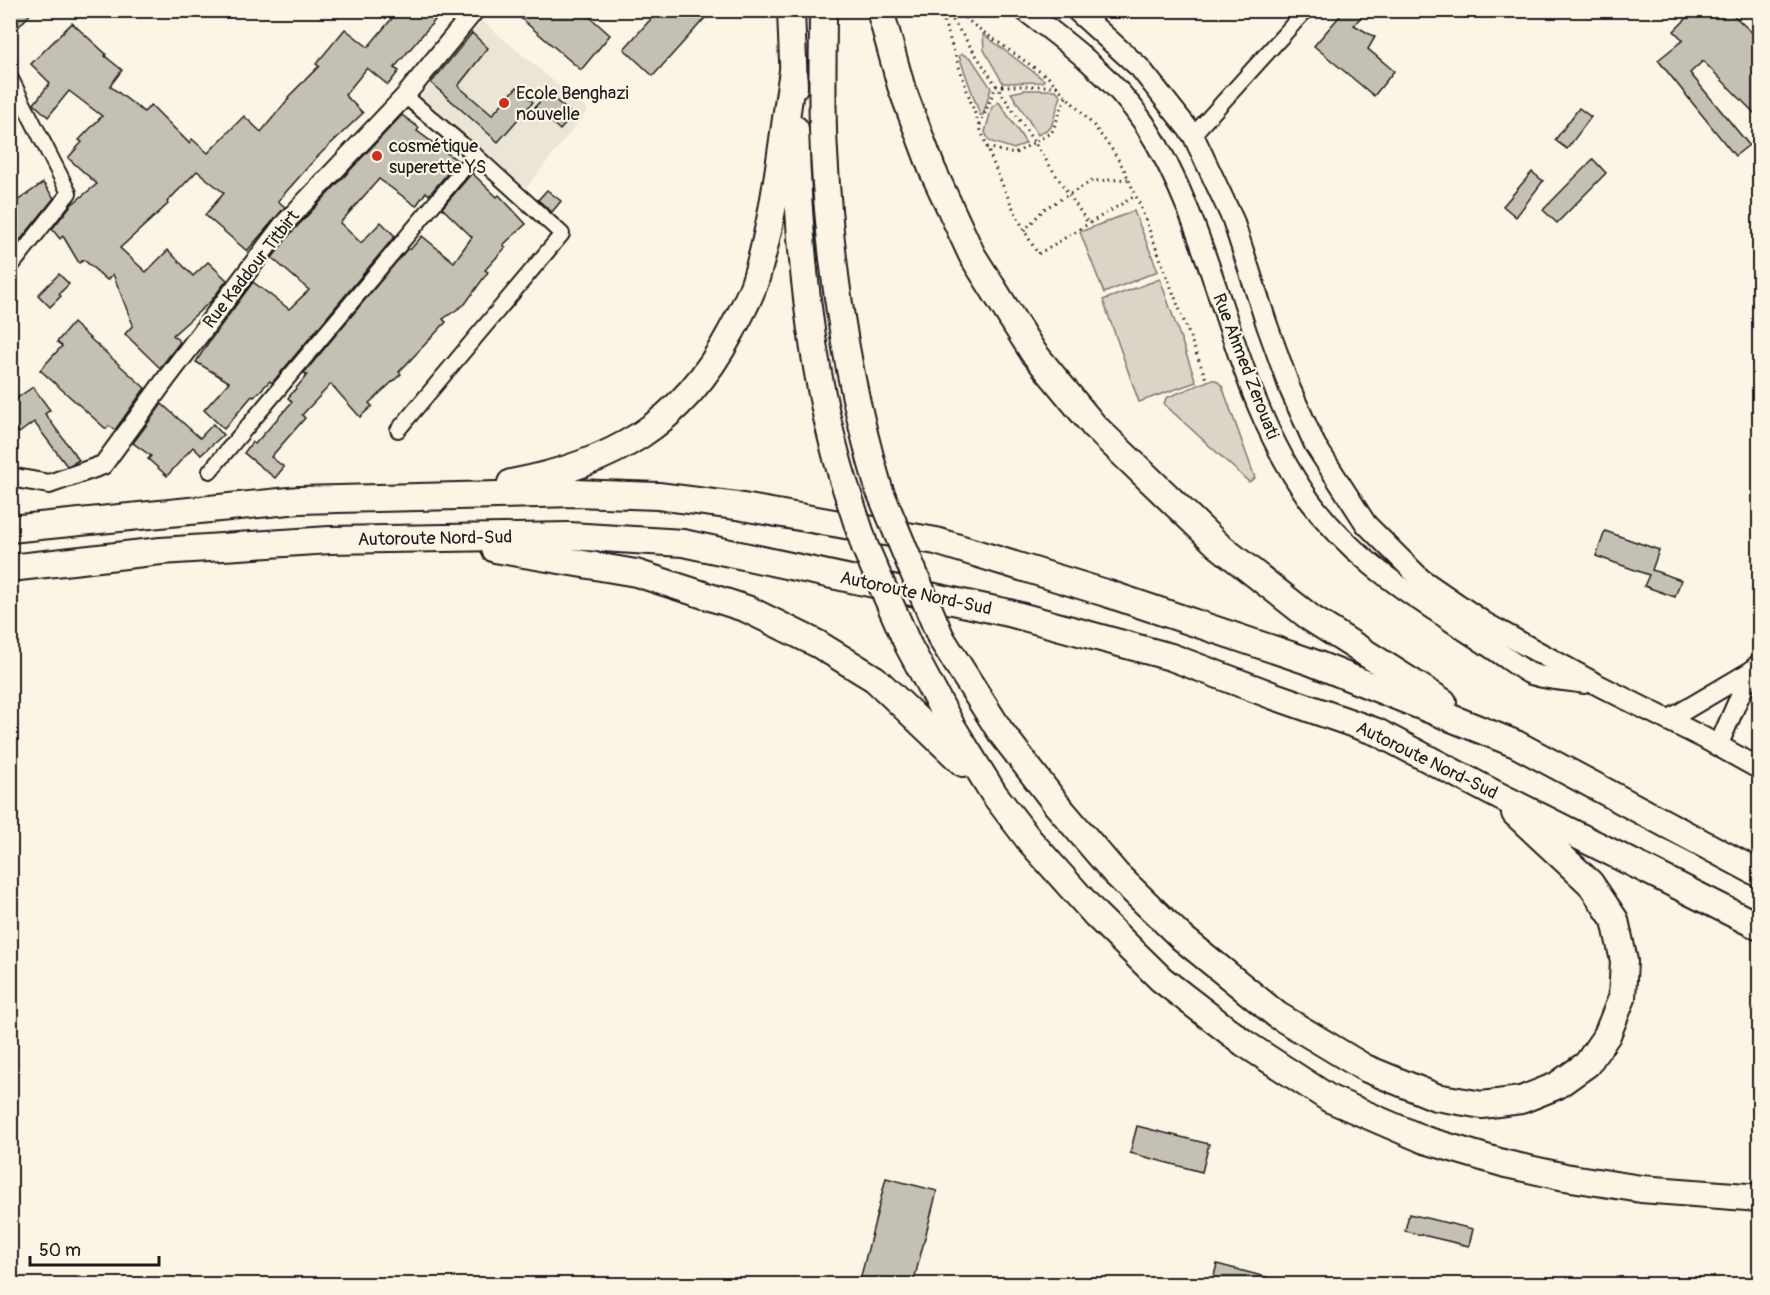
<svg xmlns="http://www.w3.org/2000/svg" width="1770" height="1295" viewBox="0 0 1770 1295" font-family="Pangolin,sans-serif">
	<style>
		.built { fill: #ebe5d6 }
		.green { fill: #dbd5c8; stroke: #7c7872; stroke-width: 1.5 }
		.building { fill: #c4c0b3; stroke: #1c1c1c; stroke-width: 1.5 }
		.lines { fill: none; stroke-linecap: round; stroke-linejoin: round }
		.minor-casing { stroke: #1c1c1c; stroke-width: 18 }
		.tertiary-casing { stroke: #1c1c1c; stroke-width: 22 }
		.secondary-casing { stroke: #1c1c1c; stroke-width: 24 }
		.motorway-casing { stroke: #1c1c1c; stroke-width: 30 }
		.path { stroke: #1c1c1c; stroke-width: 3; stroke-dasharray: 1.5 4.5; stroke-linecap: butt }
		.minor { stroke: #fcf5e5; stroke-width: 14 }
		.tertiary { stroke: #fcf5e5; stroke-width: 18 }
		.secondary { stroke: #fcf5e5; stroke-width: 20 }
		.motorway { stroke: #fcf5e5; stroke-width: 26 }
		.motorway-bridge-casing { stroke: #1c1c1c; stroke-width: 30; stroke-linecap: butt }
		.motorway-bridge { stroke: #fcf5e5; stroke-width: 26 }
		.poi-dot { fill: #c8321e; stroke: #fcf5e5; stroke-width: 2 }
		.labels { text-anchor: middle; stroke-width: 4.5; stroke-linejoin: round; paint-order: stroke }
		.poi-label { font-size: 18px; fill: #1c1c1c; stroke: #fcf5e5; text-anchor: start }
		.street-label { font-size: 18px; fill: #1c1c1c; stroke: #fcf5e5 }
	</style>
	<rect width="100%" height="100%" fill="#fcf5e5"/>
	<filter id="ink" filterUnits="userSpaceOnUse"><feTurbulence type="fractalNoise" baseFrequency=".0167" numOctaves="2"/><feDisplacementMap in="SourceGraphic" scale="12" xChannelSelector="R" yChannelSelector="G"/><feConvolveMatrix kernelMatrix="1 2 1 2 8 2 1 2 1" color-interpolation-filters="sRGB"/></filter>
	<g filter="url(#ink)">
		<path class="built" d="M482,21L588,110L526,188L421,96Z"/>
		<g class="green">
			<path d="M983,34L1044,80L1043,82L1003,83L984,50Z"/>
			<path d="M962,54L971,58L991,88L983,115H980L959,56Z"/>
			<path d="M1025,90H1056L1061,96L1051,127L1038,135L1011,93Z"/>
			<path d="M999,102L1026,143L1014,149L989,141L985,132L992,107Z"/>
			<path d="M1134,211L1158,271L1104,293L1080,232Z"/>
			<path d="M1160,279L1196,382L1139,402L1103,300Z"/>
			<path d="M1210,380H1216L1222,386L1255,478L1249,482L1164,404L1166,398Z"/>
		</g>
		<g class="building">
			<path d="M10,10H34L10,36Z"/>
			<path d="M399,10H424L435,20L394,68L399,71L388,85L367,68L345,95L363,113L316,158L278,201L285,207L247,251L205,215L224,193L197,171L167,202L168,204L120,248L146,272L168,250L193,276L208,262L227,280L211,301L173,335L180,342L160,368L125,334L133,325L113,274L107,280L84,260L79,263L63,236L60,239L52,229L71,205L97,184L68,158L82,142L79,140L102,116L69,91L48,117L34,104L50,83L31,64L72,23L106,54L105,56L122,70L110,86L144,112L151,105L189,143L192,139L208,153L244,116L261,132L289,98L288,97L319,66L316,64L345,29L368,47Z"/>
			<path d="M511,10H582L610,35L581,70Z"/>
			<path d="M659,10H697L705,18L653,76L624,49Z"/>
			<path d="M1345,10H1367L1354,25L1375,37L1368,49L1394,71L1374,96L1314,46Z"/>
			<path d="M1695,10H1728L1760,40V119L1703,61L1690,73L1749,145L1735,156L1658,60L1683,40L1674,31Z"/>
			<path d="M472,33L488,48L458,86L492,115L517,87L533,102L498,142L431,83Z"/>
			<path d="M547,93L573,115L560,130L535,107Z"/>
			<path d="M1579,108L1591,117L1567,149L1555,140Z"/>
			<path d="M402,115L419,128L417,131L458,161L429,195L426,192L416,206L379,179L340,223L361,243L381,222L395,236L272,383L270,381L254,397L252,396L224,429L204,410L229,382L196,362L208,343L253,282L289,309L309,290L272,258L291,233Z"/>
			<path d="M1593,159L1606,173L1557,223L1543,210Z"/>
			<path d="M1532,172L1543,181L1516,217L1503,206Z"/>
			<path d="M472,173L497,197L499,195L526,224L503,245L506,247L485,270L488,272L465,304L443,319L446,322L399,372L401,374L369,403L372,406L360,417L331,384L302,415L305,418L271,457L284,467L275,478L244,453L252,442L255,444L292,402L288,398L307,375L304,373L408,248L410,250L422,236L454,262L472,237L442,208Z"/>
			<path d="M43,183L54,198L22,238L10,248V206Z"/>
			<path d="M547,190L561,201L552,212L538,200Z"/>
			<path d="M59,274L69,284L59,294L61,296L50,307L38,295Z"/>
			<path d="M73,323L145,388L115,430L109,426L106,429L40,370L62,346L57,342Z"/>
			<path d="M33,387L50,410L45,414L79,460L74,463L67,466L34,422L19,433L10,421V403Z"/>
			<path d="M162,404L200,438L213,424L223,435L201,455L193,447L167,476L148,459L151,456L133,443Z"/>
			<path d="M1605,531L1659,550L1652,570L1681,580L1675,597L1644,586L1649,575L1596,556Z"/>
			<path d="M1137,1126L1209,1144L1202,1172L1130,1153Z"/>
			<path d="M886,1178L937,1191L913,1284H859Z"/>
			<path d="M1409,1214L1473,1229L1469,1246L1405,1231Z"/>
			<path d="M1217,1264L1277,1280L1276,1284H1212Z"/>
		</g>
		<g class="lines">
			<defs>
				<g id="minor">
					<path d="M10,77L69,193L10,268"/>
					<path d="M1193,135L1306,10"/>
					<path d="M398,430L562,234L475,155L405,96"/>
					<path d="M210,471L475,155"/>
				</g>
				<g id="tertiary">
					<path d="M10,477L49,484L103,465L166,379L282,226L405,96L475,10"/>
					<path d="M1668,720L1751,671L1760,662"/>
					<path d="M1718,746L1751,671"/>
				</g>
				<g id="secondary">
					<path d="M1024,10C1068,43 1113,77 1144,123C1220,240 1228,388 1310,501C1345,549 1395,585 1445,617C1464,630 1483,642 1502,655C1511,661 1520,668 1529,673C1542,679 1568,680 1584,683"/>
					<path d="M1076,10L1140,68L1193,135L1233,220L1267,325L1290,389L1315,445L1366,524L1421,579L1485,623L1600,686L1704,738L1760,769"/>
				</g>
				<g id="motorway">
					<path d="M791,10L794,87"/>
					<path d="M823,10C823,58 821,105 824,152C830,266 847,380 879,489"/>
					<path d="M880,10L901,86L932,169L972,255L1033,352L1094,426L1218,545L1312,619L1443,702"/>
					<path d="M795,129C799,245 809,364 842,476"/>
					<path d="M511,483C611,464 682,425 731,332C740,315 751,296 756,278C776,211 782,140 793,71"/>
					<path d="M10,529L299,500L575,493L658,496L737,506L936,541L1109,594L1311,662L1516,744L1760,874"/>
					<path d="M495,549L636,573L747,609L818,644L875,679L963,763"/>
					<path d="M10,568L161,551L330,540L569,536L683,543L1009,613L1171,657L1274,696L1377,732L1495,794L1760,927"/>
					<path d="M941,638L1000,731L1057,805L1116,874L1181,937L1277,1015L1365,1068L1436,1097L1482,1105L1521,1100L1556,1086L1587,1064L1607,1035L1622,998L1624,961L1615,920L1590,883L1515,813"/>
					<path d="M908,645L951,725L994,794L1030,841L1096,915L1161,979L1244,1043L1330,1099L1425,1140L1506,1164L1565,1177L1641,1189L1760,1198"/>
				</g>
			</defs>
			<use href="#minor" class="minor-casing"/>
			<use href="#tertiary" class="tertiary-casing"/>
			<use href="#secondary" class="secondary-casing"/>
			<use href="#motorway" class="motorway-casing"/>
			<g class="path">
				<path d="M940,10C969,93 992,179 1038,254L1135,196"/>
				<path d="M946,10L1088,223"/>
				<path d="M956,10L975,26L1049,78L1094,126L1113,151L1124,169L1139,203L1206,379"/>
				<path d="M980,125L996,86H1057"/>
				<path d="M987,147L1014,154L1052,132L1066,97"/>
				<path d="M1024,231L1044,209L1092,181L1128,179"/>
			</g>
			<use href="#minor" class="minor"/>
			<use href="#tertiary" class="tertiary"/>
			<use href="#secondary" class="secondary"/>
			<use href="#motorway" class="motorway"/>
			<defs>
				<g id="motorway-bridge">
					<path d="M842,476L865,547L908,645"/>
					<path d="M879,489L941,638"/>
				</g>
			</defs>
			<use href="#motorway-bridge" class="motorway-bridge-casing"/>
			<use href="#motorway-bridge" class="motorway-bridge"/>
		</g>
	</g>
	<g class="poi-dot">
		<circle cx="504" cy="103" r="6"/>
		<circle cx="377" cy="156" r="6"/>
	</g>
	<g class="labels">
		<g class="poi-label">
			<text x="516" y="99">Ecole Benghazi<tspan x="516" dy="21">nouvelle</tspan></text>
			<text x="389" y="152">cosmétique<tspan x="389" dy="21">superette YS</tspan></text>
		</g>
		<g class="street-label">
			<text transform="translate(251 269) rotate(-52)" y="6">Rue Kaddour Titbirt</text>
			<text transform="translate(1246 366) rotate(69)" y="6">Rue Ahmed Zerouati</text>
			<text transform="translate(435 538) rotate(-1)" y="6">Autoroute Nord-Sud</text>
			<text transform="translate(916 593) rotate(12)" y="6">Autoroute Nord-Sud</text>
			<text transform="translate(1427 760) rotate(26)" y="6">Autoroute Nord-Sud</text>
		</g>
	</g>
	<rect width="1770" height="1295" fill="none" stroke="#fcf5e5" stroke-width="36"/>
	<rect x="18" y="18" width="1734" height="1259" fill="none" stroke="#1c1c1c" stroke-width="2" filter="url(#ink)"/>
	<path d="M30 1256v9h129v-9" fill="none" stroke="#1c1c1c" stroke-width="3"/>
	<text x="39" y="1256" font-size="18" fill="#1c1c1c" stroke="#fcf5e5" stroke-width="4.5" paint-order="stroke">50 m</text>
</svg>
